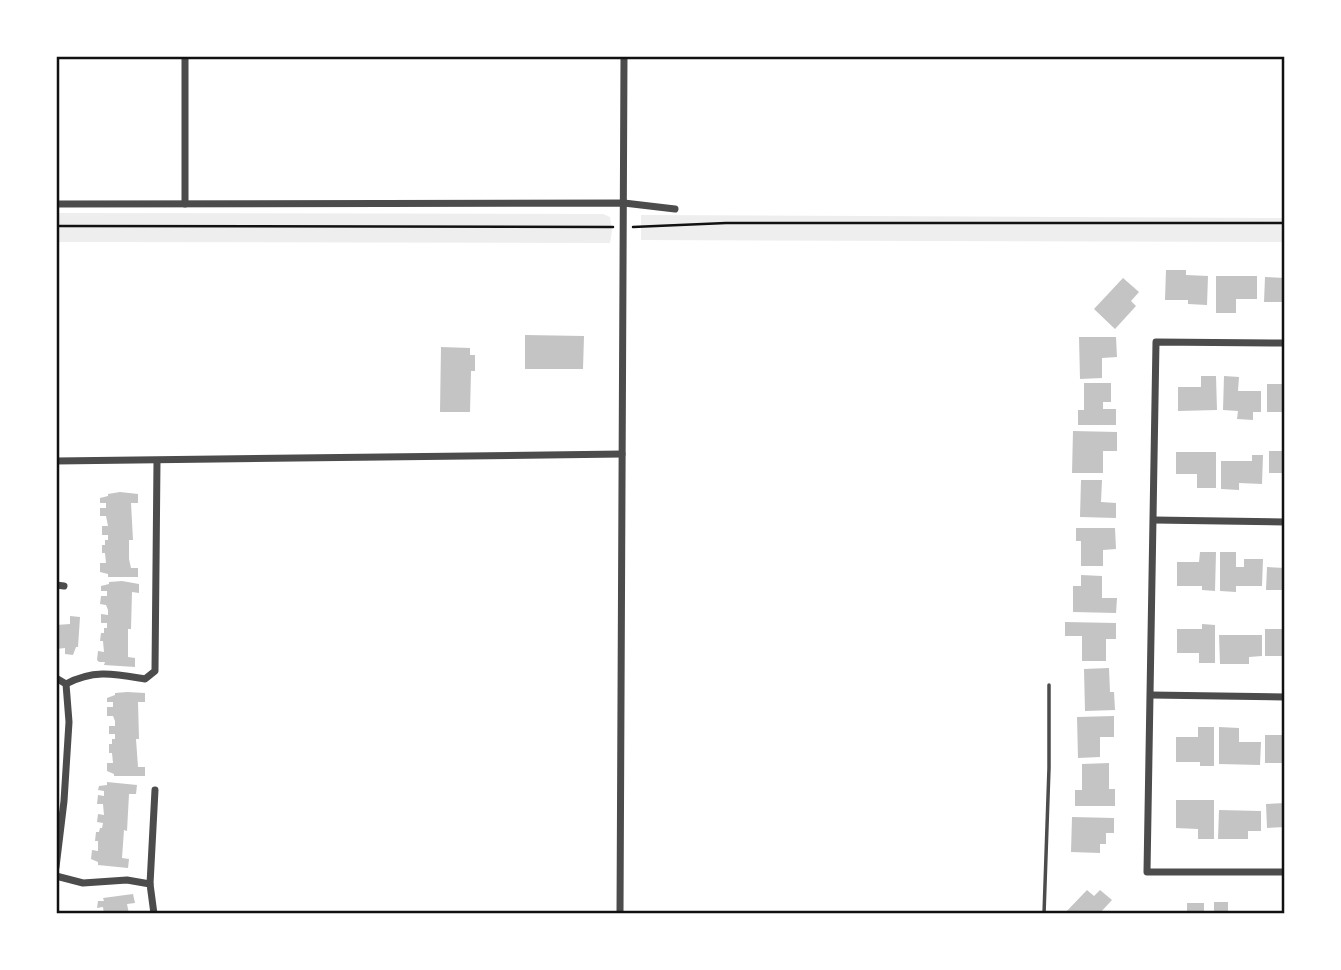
<svg xmlns="http://www.w3.org/2000/svg" width="1341" height="970" viewBox="0 0 1341 970" font-family="'Fira Sans',sans-serif">
	<style>
		.green { fill: #eee }
		.building { fill: #c4c4c4 }
		.lines { fill: none; stroke-linecap: round; stroke-linejoin: round }
		.path { stroke: #111; stroke-width: 2.5 }
		.service { stroke: #4c4c4c; stroke-width: 3.5 }
		.minor { stroke: #4c4c4c; stroke-width: 7 }
		.neatline { fill: none; stroke: #111; stroke-width: 2.5 }
	</style>
	<rect width="100%" height="100%" fill="#fff"/>
	<g class="green">
		<path d="M56,213L603,214L610,217L612,231L610,243L56,242Z"/>
		<path d="M641,215L1285,218V242L641,240Z"/>
	</g>
	<g class="building">
		<path d="M1166,270H1186V275L1208,276L1207,305L1188,304V300H1165Z"/>
		<path d="M1216,276H1257V299H1236V313H1216Z"/>
		<path d="M1265,277L1285,278V302H1264Z"/>
		<path d="M1123,278L1139,292L1131,301L1136,306L1115,329L1094,309Z"/>
		<path d="M525,335L584,336L583,369H525Z"/>
		<path d="M1079,337H1116L1117,357L1102,358V378L1080,379Z"/>
		<path d="M441,347L470,348V355H475V371H471L470,412H440Z"/>
		<path d="M1201,376H1216L1217,410L1178,411V387H1201Z"/>
		<path d="M1224,376L1239,377L1238,391H1261V412H1253V420L1237,419L1238,411L1223,410Z"/>
		<path d="M1084,383H1111V402H1103V409H1116V425H1078V410H1084Z"/>
		<rect x="1267" y="384" width="18" height="28"/>
		<path d="M1073,431L1117,432V451H1103V473H1072Z"/>
		<rect x="1269" y="451" width="16" height="22"/>
		<path d="M1176,452H1216V488H1197V474H1176Z"/>
		<path d="M1252,455H1263L1262,484L1239,483V490L1221,489V461H1252Z"/>
		<path d="M1081,480H1102L1101,502L1116,503V518L1080,517Z"/>
		<path d="M120,492L138,494V503H131L133,540H129V559L131,568H138V577H108V574L100,572V563H106L105,553H102V545H105V540H108V535H102V526H108L106,516H100V508H106V503H100V498L108,496V494Z"/>
		<path d="M1076,528H1115L1116,549L1103,550V566H1081V541H1076Z"/>
		<path d="M1200,552H1216L1215,591L1202,590V586H1177V562H1199Z"/>
		<path d="M1220,552H1236V567H1244V559H1263L1262,586H1236V592L1220,591Z"/>
		<path d="M1267,567L1285,568V590H1266Z"/>
		<path d="M1081,575L1102,576V598H1117L1116,613L1073,612V586H1081Z"/>
		<path d="M122,581L139,584V593L132,592L131,629H128V657L135,658V667L104,665L105,662H99L97,660L98,651L104,652L103,641H100L101,633H104V628H107V623H101V614L108,615V610L106,605L100,604L101,596H107V591H101V586L109,584V582Z"/>
		<path d="M70,616L80,617L78,647H76L73,655L65,654V648L56,649V625L70,624Z"/>
		<path d="M1065,622L1116,623V639H1106V661H1082V636H1065Z"/>
		<path d="M1202,624L1215,625V663H1199V653H1177V629H1202Z"/>
		<path d="M1265,629H1285L1283,656H1265Z"/>
		<path d="M1219,635H1262V656L1249,657V664H1220Z"/>
		<path d="M1109,668L1110,692H1114L1115,710L1085,711L1084,669Z"/>
		<path d="M127,692L145,693V702H138L139,739H136L138,767H145V776H114V774L107,771V763H113L112,753H109V744H112V739H115V734H109V726H115V721L113,716H107V707H113V702H107V698L115,695V693Z"/>
		<path d="M1114,716V737H1100V757L1078,758L1077,717Z"/>
		<path d="M1198,727H1214V766H1200V762H1176V737H1198Z"/>
		<path d="M1219,727L1239,728V742H1261L1260,765L1219,764Z"/>
		<path d="M1265,735H1283L1285,763H1265Z"/>
		<path d="M1109,763V789H1115V806H1075V790H1082V764Z"/>
		<path d="M107,782L137,785L136,794H129L127,831L124,830L122,858L129,859L128,868L98,865V862L91,859L92,850L98,851V841H95L96,832H99L100,828H102L103,823L97,822L98,814L104,815L103,804H97L98,795L104,796V791L98,790L99,786L107,785Z"/>
		<path d="M1176,800H1214V839H1198V829L1176,828Z"/>
		<path d="M1285,803V827L1267,828L1266,804Z"/>
		<path d="M1219,810L1261,811V831H1248V839H1218Z"/>
		<path d="M1072,817L1114,818V833H1106V844H1100V853L1071,852Z"/>
		<path d="M1087,890L1094,896L1100,890L1112,900L1099,914H1064Z"/>
		<path d="M133,894L135,903L127,904L129,914H104L103,907L97,908L98,901H104L103,898Z"/>
		<rect x="1214" y="902" width="14" height="12"/>
		<rect x="1187" y="903" width="17" height="11"/>
	</g>
	<g class="lines">
		<g class="path">
			<path d="M56,226L613,227"/>
			<path d="M633,227L726,223H1285"/>
		</g>
		<path class="service" d="M1044,914L1049,768V685"/>
		<g class="minor">
			<path d="M56,204L624,203L675,209"/>
			<path d="M185,204V56"/>
			<path d="M1285,343L1156,342L1147,872H1285"/>
			<path d="M56,461L622,454"/>
			<path d="M1154,520L1285,522"/>
			<path d="M56,585L64,586"/>
			<path d="M56,678L66,684L69,722L64,801L56,867"/>
			<path d="M66,684C94,669 115,674 145,679L155,671L157,461"/>
			<path d="M1151,695L1285,697"/>
			<path d="M56,876L83,883L127,880L150,884L154,914"/>
			<path d="M150,884L155,790"/>
			<path d="M620,914L624,56"/>
		</g>
	</g>
	<rect width="1341" height="970" fill="none" stroke="#ffffff" stroke-width="116"/>
	<rect x="58" y="58" width="1225" height="854" class="neatline"/>
</svg>
